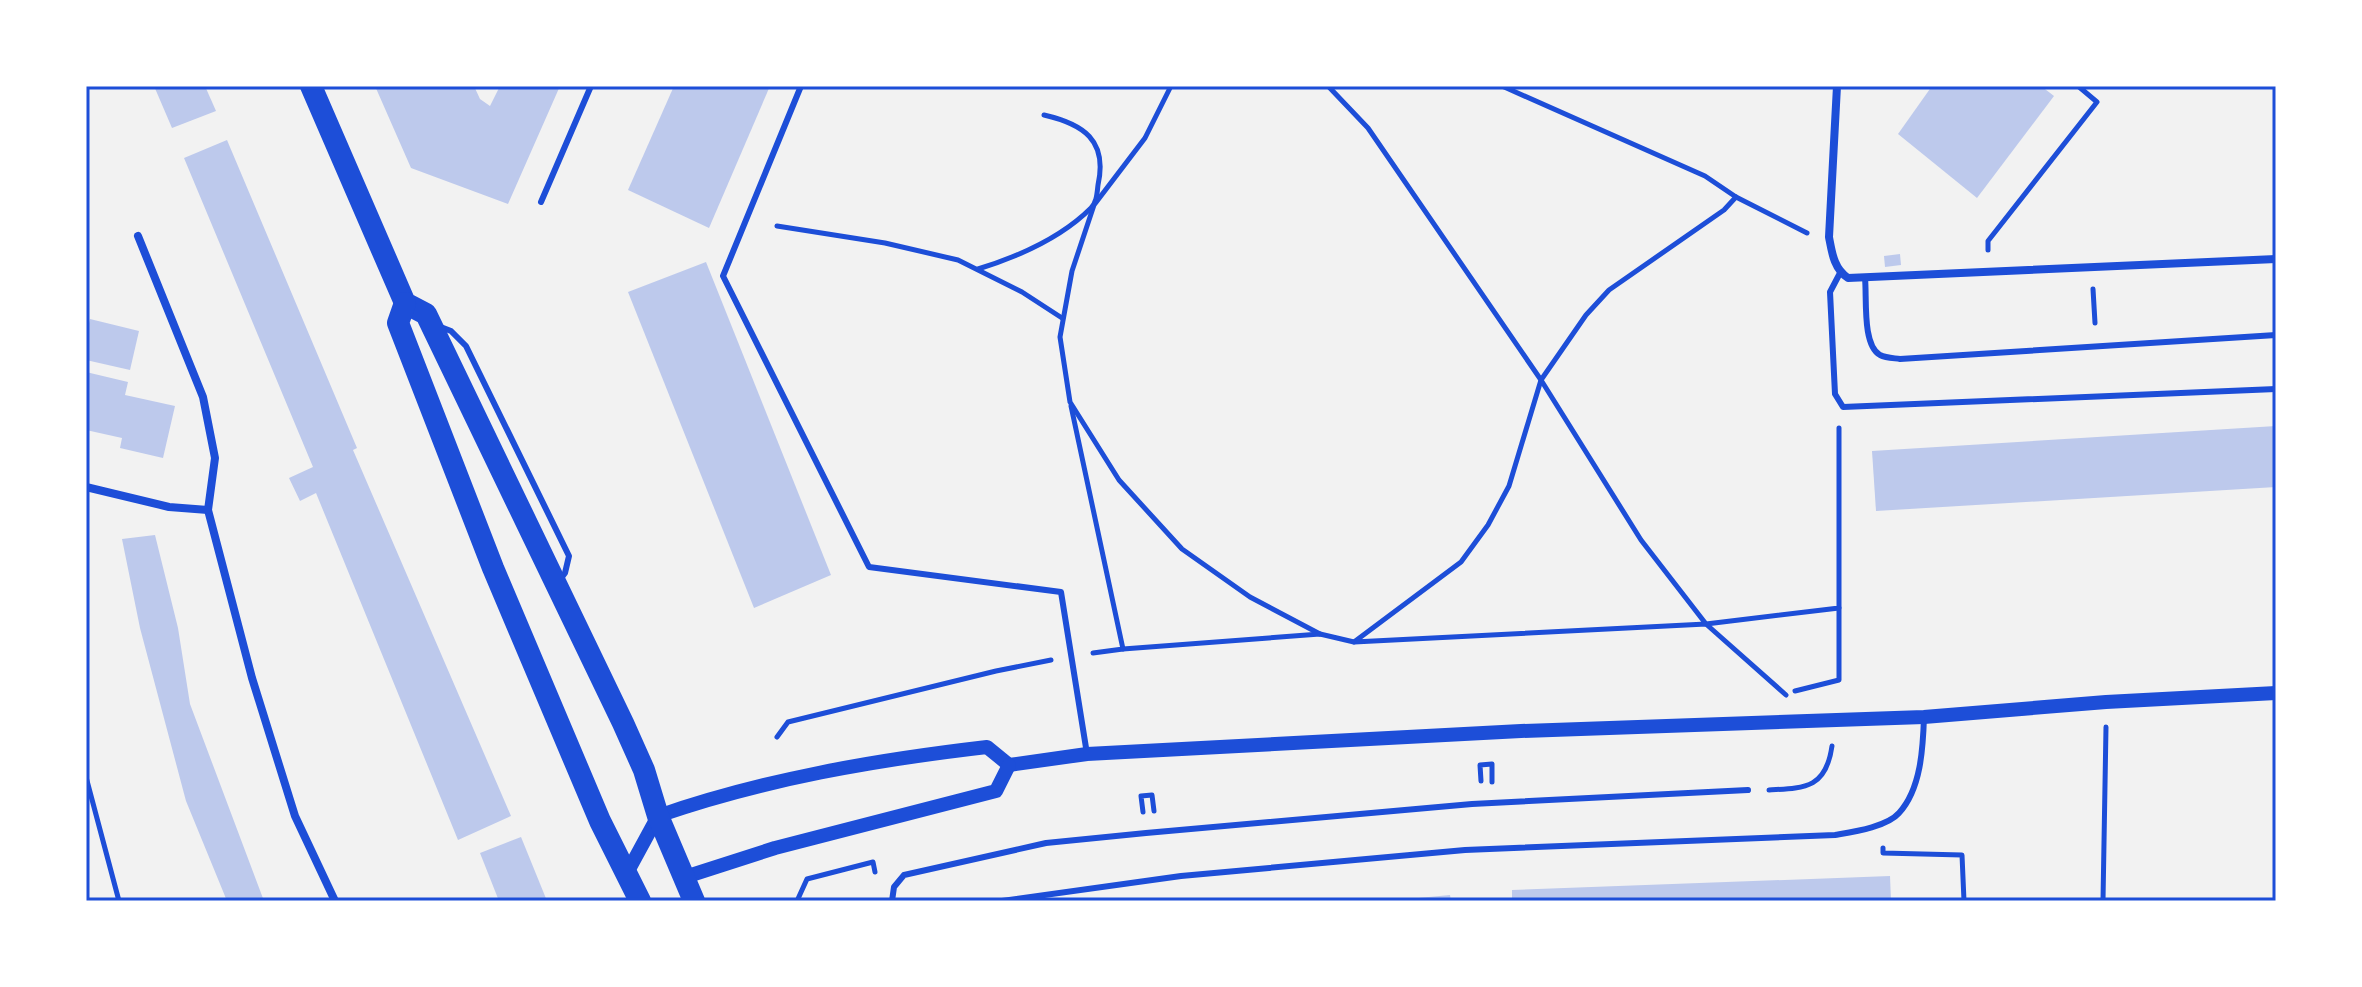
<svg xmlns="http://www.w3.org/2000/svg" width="2362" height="987" viewBox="0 0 2362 987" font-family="'Sofia Sans Condensed',sans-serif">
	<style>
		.building { fill: #bdc9ec }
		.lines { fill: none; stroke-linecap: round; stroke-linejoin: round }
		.path { stroke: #1d4ed8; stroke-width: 5 }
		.service { stroke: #1d4ed8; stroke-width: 6 }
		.minor { stroke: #1d4ed8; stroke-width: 8 }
		.tertiary { stroke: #1d4ed8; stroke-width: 14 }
		.trunk { stroke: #1d4ed8; stroke-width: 22 }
		.neatline { fill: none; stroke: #1d4ed8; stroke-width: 3 }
	</style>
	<rect width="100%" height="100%" fill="#f2f2f2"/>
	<g class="building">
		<path d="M154,86H205L216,111L172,128Z"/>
		<path d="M375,86H474L480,99L490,106L500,86H560L508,204L411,168Z"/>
		<path d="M674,86H770L709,228L628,190Z"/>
		<path d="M1932,86H2041L2054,96L1977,198L1898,134Z"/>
		<path d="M227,140L357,448L353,450L511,816L458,840L316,493L300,501L289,478L313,467L184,158Z"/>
		<path d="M1900,254L1901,265L1885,267L1884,256Z"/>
		<path d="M706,262L831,575L754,608L628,292Z"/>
		<path d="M90,319L139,331L130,370L86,360V335Z"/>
		<path d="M86,372L128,382L125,395L175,406L163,458L120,448L122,438L86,430Z"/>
		<path d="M2276,426V487L1876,511L1872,451Z"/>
		<path d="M155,535L178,628L190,704L264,901H227L186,801L140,628L122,539Z"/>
		<path d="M521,837L547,901H499L480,853Z"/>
		<path d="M1890,876L1891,901H1512V890Z"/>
		<path d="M1450,895L1451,901H1408V899Z"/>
	</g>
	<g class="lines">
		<g class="path">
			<path d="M1171,86L1145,138L1094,205L1072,271L1060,337L1070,402L1119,480L1182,549L1250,597L1320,634"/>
			<path d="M1328,86L1368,128L1541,380L1641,540L1706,624L1839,608V428"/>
			<path d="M1502,86L1705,176L1736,197L1807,233"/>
			<path d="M1736,197L1724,210L1609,290L1586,315L1541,380L1509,486L1488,525L1461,562L1354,642L1706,624L1786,695"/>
			<path d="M777,226L885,243L958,260L1022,292L1062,318"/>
			<path d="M1988,250V241L2097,102L2078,86"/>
			<path d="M978,269C1017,257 1062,237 1091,208C1097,202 1097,193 1098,185C1108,140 1083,124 1044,115"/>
			<path d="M2093,289L2095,323"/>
			<path d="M1071,406L1123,649L1093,653"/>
			<path d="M1123,649L1320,634L1354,642"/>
			<path d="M1795,691L1839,680V608"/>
			<path d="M777,737L788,722L996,671L1051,660"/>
			<path d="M86,777L119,901"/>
			<path d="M1481,781L1480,765L1492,764V782"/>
			<path d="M1769,790C1806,788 1826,788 1832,746"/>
			<path d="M1143,812L1141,796L1152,795L1154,811"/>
			<path d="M1883,848V853L1962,855L1964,901"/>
			<path d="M797,901L807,879L873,862L875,872"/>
			<path d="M2103,901L2106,727"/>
		</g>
		<g class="service">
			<path d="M801,86L723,276L869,567L1061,592L1087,754"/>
			<path d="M541,202L591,86"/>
			<path d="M1840,273L1830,292L1835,394L1843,407L2276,389"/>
			<path d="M1865,278C1867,298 1862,345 1880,355C1886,358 1893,358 1900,359L2276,335"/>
			<path d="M438,326L451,331L466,346L569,556L565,573L559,581"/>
			<path d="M892,901L894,887L904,875L1046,843L1146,833L1472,804L1748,790"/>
			<path d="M1002,901L1181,876L1465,850L1835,835C1852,832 1887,827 1899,813C1921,789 1923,748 1924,717"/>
		</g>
		<g class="minor">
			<path d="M1837,86L1829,237C1832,253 1834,269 1848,278L2276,259"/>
			<path d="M138,236L203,397L215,458L208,510L252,678L295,816L335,901"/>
			<path d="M86,487L169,507L208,510"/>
		</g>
		<g class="tertiary">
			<path d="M627,873L658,816C765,779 875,760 987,747L1009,765L1087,754L1521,731L1924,717L2106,702L2276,693"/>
			<path d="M685,877L775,848L996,791L1009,765"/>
		</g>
		<g class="trunk">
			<path d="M311,86L405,303L426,314L623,723L644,770L658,816L694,901"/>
			<path d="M405,303L398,323L493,568L600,821L640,901"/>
		</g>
	</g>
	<rect width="2362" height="987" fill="none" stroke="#ffffff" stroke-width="176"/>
	<rect x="88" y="88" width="2186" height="811" class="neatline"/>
</svg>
